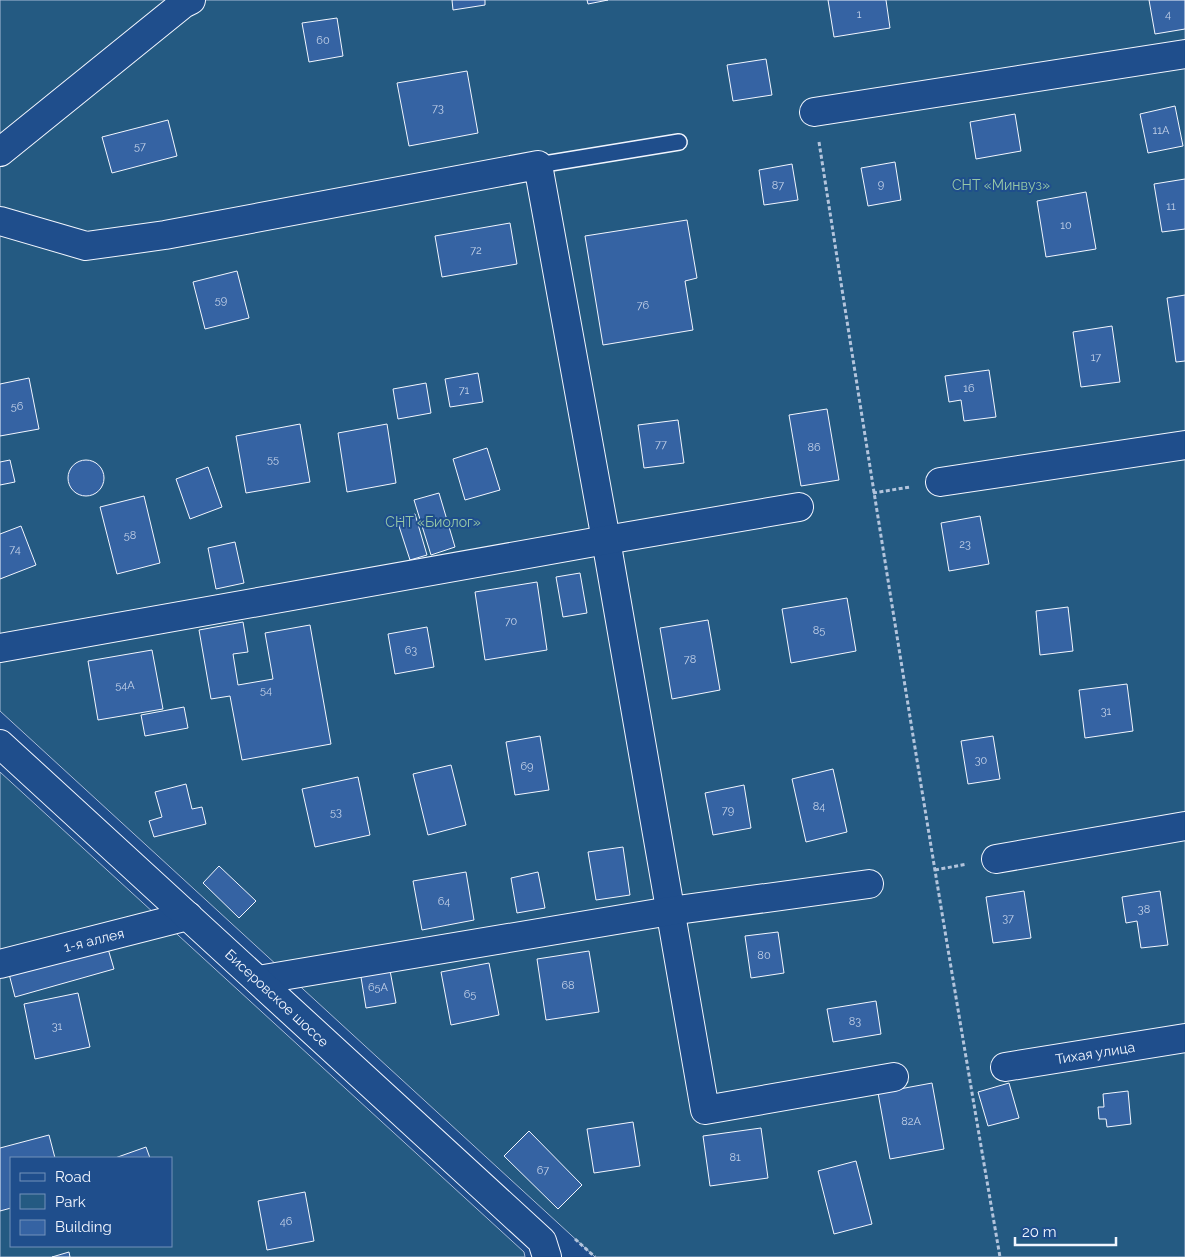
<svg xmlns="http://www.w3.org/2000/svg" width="1185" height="1257" viewBox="0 0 1185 1257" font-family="Raleway,sans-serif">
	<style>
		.green { fill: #245a82; stroke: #a8bbd7; fill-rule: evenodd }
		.building { fill: #3563a3; stroke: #f2f6ff }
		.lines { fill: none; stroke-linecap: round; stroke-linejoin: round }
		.service-casing { stroke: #f2f6ff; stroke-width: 18 }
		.minor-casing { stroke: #f2f6ff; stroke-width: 30 }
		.secondary-casing { stroke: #f2f6ff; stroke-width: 30 }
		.path { stroke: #b3c4dc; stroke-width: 3; stroke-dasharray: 4 2.5; stroke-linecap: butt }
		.service { stroke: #1f4e8c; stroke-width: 15 }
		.minor { stroke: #1f4e8c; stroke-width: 28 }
		.secondary { stroke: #1f4e8c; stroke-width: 28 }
		.labels { text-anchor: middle; stroke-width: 4; stroke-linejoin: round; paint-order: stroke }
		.number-label { font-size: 11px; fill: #c3d1e8 }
		.park-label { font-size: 14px; fill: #97c8a6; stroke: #1f4e8c }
		.street-label { font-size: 14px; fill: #f2f6ff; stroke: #1f4e8c }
	</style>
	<rect width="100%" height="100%" fill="#1f4e8c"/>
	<g class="green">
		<path d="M0,0H1185V1257H595L0,711Z"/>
		<path d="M0,772L524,1252L525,1257H0ZM11,1158H171V1246H11Z"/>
	</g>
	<g class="building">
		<path d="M452,0H485V5L453,10Z"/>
		<path d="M587,0H608L588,4Z"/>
		<path d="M828,0H886L890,28L834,37Z"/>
		<path d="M1149,0H1185V29L1155,34Z"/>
		<path d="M337,18L343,56L309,62L302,23Z"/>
		<path d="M766,59L772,95L733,101L727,65Z"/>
		<path d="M467,71L478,133L409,146L397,83Z"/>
		<path d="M1175,106L1183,146L1148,153L1140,114Z"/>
		<path d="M1015,114L1021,151L976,159L970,122Z"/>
		<path d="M168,120L177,156L112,173L102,137Z"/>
		<path d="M895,162L901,200L868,206L861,168Z"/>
		<path d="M792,164L798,200L764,205L759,170Z"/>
		<path d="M1185,179V229L1162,232L1154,184Z"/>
		<path d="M1086,192L1096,249L1046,257L1037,201Z"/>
		<path d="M687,220L697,278L685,281L693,330L603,345L585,236Z"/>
		<path d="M510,223L517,264L442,277L435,236Z"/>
		<path d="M237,271L249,318L205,329L193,282Z"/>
		<path d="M1185,295V361L1176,362L1167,298Z"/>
		<path d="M1112,326L1120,382L1081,387L1073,332Z"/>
		<path d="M989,370L996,417L964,421L961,400L949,402L945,376Z"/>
		<path d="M478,373L483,402L450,407L445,379Z"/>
		<path d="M29,378L39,429L0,436V384Z"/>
		<path d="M426,383L431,413L398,419L393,389Z"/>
		<path d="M827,409L839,480L801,486L789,415Z"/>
		<path d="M678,420L684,463L644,468L638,425Z"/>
		<path d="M300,424L310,482L246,493L236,436Z"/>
		<path d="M387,424L396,483L347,492L338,433Z"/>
		<path d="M487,448L500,490L465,500L453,459Z"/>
		<path d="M10,460L15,482L0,485V462Z"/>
		<circle cx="86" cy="478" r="18"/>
		<path d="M208,467L222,507L190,519L176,479Z"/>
		<path d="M439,493L455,547L431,555L414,500Z"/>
		<path d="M144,496L160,563L117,574L100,507Z"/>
		<path d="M415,514L427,555L410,560L397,520Z"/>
		<path d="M980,516L989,564L949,571L941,523Z"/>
		<path d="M21,526L36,565L0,579V534Z"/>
		<path d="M235,542L244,583L216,589L208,548Z"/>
		<path d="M580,573L587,613L563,617L556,577Z"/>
		<path d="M537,582L547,650L485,660L475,592Z"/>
		<path d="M847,598L856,651L791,663L782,609Z"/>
		<path d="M1068,607L1073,651L1040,655L1036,611Z"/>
		<path d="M708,620L720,690L672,699L660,628Z"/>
		<path d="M243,622L248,652L233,654L238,685L273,679L265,633L310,625L331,744L242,760L230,696L211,699L199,630Z"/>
		<path d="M427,627L434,667L395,674L388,634Z"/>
		<path d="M152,650L163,709L98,720L88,661Z"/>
		<path d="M1127,684L1133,731L1085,738L1079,690Z"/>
		<path d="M184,707L188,728L145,736L141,715Z"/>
		<path d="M540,736L549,790L515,795L506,742Z"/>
		<path d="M993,736L1000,779L968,784L961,741Z"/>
		<path d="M451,765L466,825L428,835L413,774Z"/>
		<path d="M833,769L847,832L806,842L792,779Z"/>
		<path d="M358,777L370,835L315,847L302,789Z"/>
		<path d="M186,784L192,809L202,807L206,824L154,837L149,821L162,817L155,792Z"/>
		<path d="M744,785L751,828L713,835L705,793Z"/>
		<path d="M623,847L630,895L596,900L588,852Z"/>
		<path d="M219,866L256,901L239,918L203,883Z"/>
		<path d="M466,872L474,920L422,930L413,881Z"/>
		<path d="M538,872L545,908L517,913L511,878Z"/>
		<path d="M1024,891L1031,938L993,943L986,897Z"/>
		<path d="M1160,891L1168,945L1141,948L1137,921L1126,923L1122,897Z"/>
		<path d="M778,932L784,973L751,978L745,936Z"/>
		<path d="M106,942L114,969L15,997L8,970Z"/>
		<path d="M589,951L599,1012L546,1020L537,959Z"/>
		<path d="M489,963L499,1015L451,1025L441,972Z"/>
		<path d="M389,965L396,1003L366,1008L360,971Z"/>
		<path d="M78,993L90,1047L35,1059L24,1004Z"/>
		<path d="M876,1001L881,1034L833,1042L827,1009Z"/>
		<path d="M932,1083L944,1149L890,1159L878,1093Z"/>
		<path d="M1009,1083L1019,1118L988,1126L978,1092Z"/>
		<path d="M1128,1091L1131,1124L1107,1127L1106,1119H1099L1098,1107H1104L1103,1094Z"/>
		<path d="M633,1122L640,1166L594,1173L587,1129Z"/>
		<path d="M761,1128L768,1178L710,1186L703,1136Z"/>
		<path d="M529,1131L582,1185L558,1209L504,1156Z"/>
		<path d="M49,1135L55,1158H11V1208L0,1211V1148Z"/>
		<path d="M146,1147L150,1158H115Z"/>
		<path d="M856,1161L872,1224L834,1234L818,1171Z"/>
		<path d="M305,1192L314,1241L267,1250L258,1201Z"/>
		<path d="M69,1252L70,1257H52Z"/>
	</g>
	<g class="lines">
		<defs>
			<path id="service" d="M538,165L679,142"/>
			<g id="minor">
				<path d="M814,112L1185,54"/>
				<path d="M0,152L183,4L191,0"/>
				<path d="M0,221L86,246L165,235L538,165L606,540L705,1110L894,1077"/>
				<path d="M940,482L1185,445"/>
				<path d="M0,648L606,540L799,507"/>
				<path d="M996,859L1185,826"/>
				<path d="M0,964L188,916"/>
				<path d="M258,980L670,911L869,884"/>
				<path d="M1005,1067L1185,1038"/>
			</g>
			<path id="secondary" d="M0,744L542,1241L547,1257"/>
		</defs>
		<use href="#service" class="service-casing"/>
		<use href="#minor" class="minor-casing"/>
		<use href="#secondary" class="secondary-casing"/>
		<g class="path">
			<path d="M819,142C877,514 936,886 1000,1257"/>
			<path d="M873,493L910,487"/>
			<path d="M935,870L967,864"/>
			<path d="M575,1239L595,1257"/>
		</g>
		<use href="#service" class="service"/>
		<use href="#minor" class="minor"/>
		<use href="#secondary" class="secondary"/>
	</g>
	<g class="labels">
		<g class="number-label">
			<text x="859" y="18">1</text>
			<text x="1168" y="18">4</text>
			<text x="323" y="44">60</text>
			<text x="438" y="112">73</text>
			<text x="1161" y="134">11А</text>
			<text x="140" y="150">57</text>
			<text x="881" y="188">9</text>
			<text x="778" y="189">87</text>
			<text x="1171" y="210">11</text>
			<text x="1066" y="229">10</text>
			<text x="476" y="254">72</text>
			<text x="221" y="304">59</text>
			<text x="643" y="309">76</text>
			<text x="1096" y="361">17</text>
			<text x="969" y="392">16</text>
			<text x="464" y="394">71</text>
			<text x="17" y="410">56</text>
			<text x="661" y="448">77</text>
			<text x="814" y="451">86</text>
			<text x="273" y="463">55</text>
			<text x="130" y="539">58</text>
			<text x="965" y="548">23</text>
			<text x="15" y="553">74</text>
			<text x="511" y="625">70</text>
			<text x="819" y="634">85</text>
			<text x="411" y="654">63</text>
			<text x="690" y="663">78</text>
			<text x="125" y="689">54А</text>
			<text x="266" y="694">54</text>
			<text x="1106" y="715">31</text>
			<text x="981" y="764">30</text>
			<text x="527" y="770">69</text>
			<text x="819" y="810">84</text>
			<text x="728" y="814">79</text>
			<text x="336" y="816">53</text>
			<text x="444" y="905">64</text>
			<text x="1144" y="913">38</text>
			<text x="1008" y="922">37</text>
			<text x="764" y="959">80</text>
			<text x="568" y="989">68</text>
			<text x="378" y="991">65А</text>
			<text x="470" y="998">65</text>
			<text x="855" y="1025">83</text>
			<text x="57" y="1030">31</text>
			<text x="911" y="1125">82А</text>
			<text x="735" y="1161">81</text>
			<text x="543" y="1174">67</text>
			<text x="286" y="1225">46</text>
		</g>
		<g class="park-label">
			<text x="1001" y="190">СНТ «Минвуз»</text>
			<text x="433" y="527">СНТ «Биолог»</text>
		</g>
		<g class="street-label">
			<text transform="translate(94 940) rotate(-14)" y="5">1-я аллея</text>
			<text transform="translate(277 998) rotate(43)" y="5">Бисеровское шоссе</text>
			<text transform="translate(1095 1053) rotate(-9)" y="5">Тихая улица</text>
		</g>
	</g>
	<rect x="10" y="1157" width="162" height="90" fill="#1f4e8c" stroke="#7391ba"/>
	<rect x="20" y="1173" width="25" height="8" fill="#1f4e8c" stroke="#7391ba"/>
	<text x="55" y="1182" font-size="15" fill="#f2f6ff">Road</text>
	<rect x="20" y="1194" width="25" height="15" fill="#245a82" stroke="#7391ba"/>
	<text x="55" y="1207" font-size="15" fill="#f2f6ff">Park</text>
	<rect x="20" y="1220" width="25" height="15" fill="#3563a3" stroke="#7391ba"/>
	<text x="55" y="1232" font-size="15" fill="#f2f6ff">Building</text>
	<path d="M1015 1237v8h101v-8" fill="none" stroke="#f2f6ff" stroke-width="2.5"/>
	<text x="1022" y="1237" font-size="15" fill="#f2f6ff" stroke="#1f4e8c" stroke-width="4" paint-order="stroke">20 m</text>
</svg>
